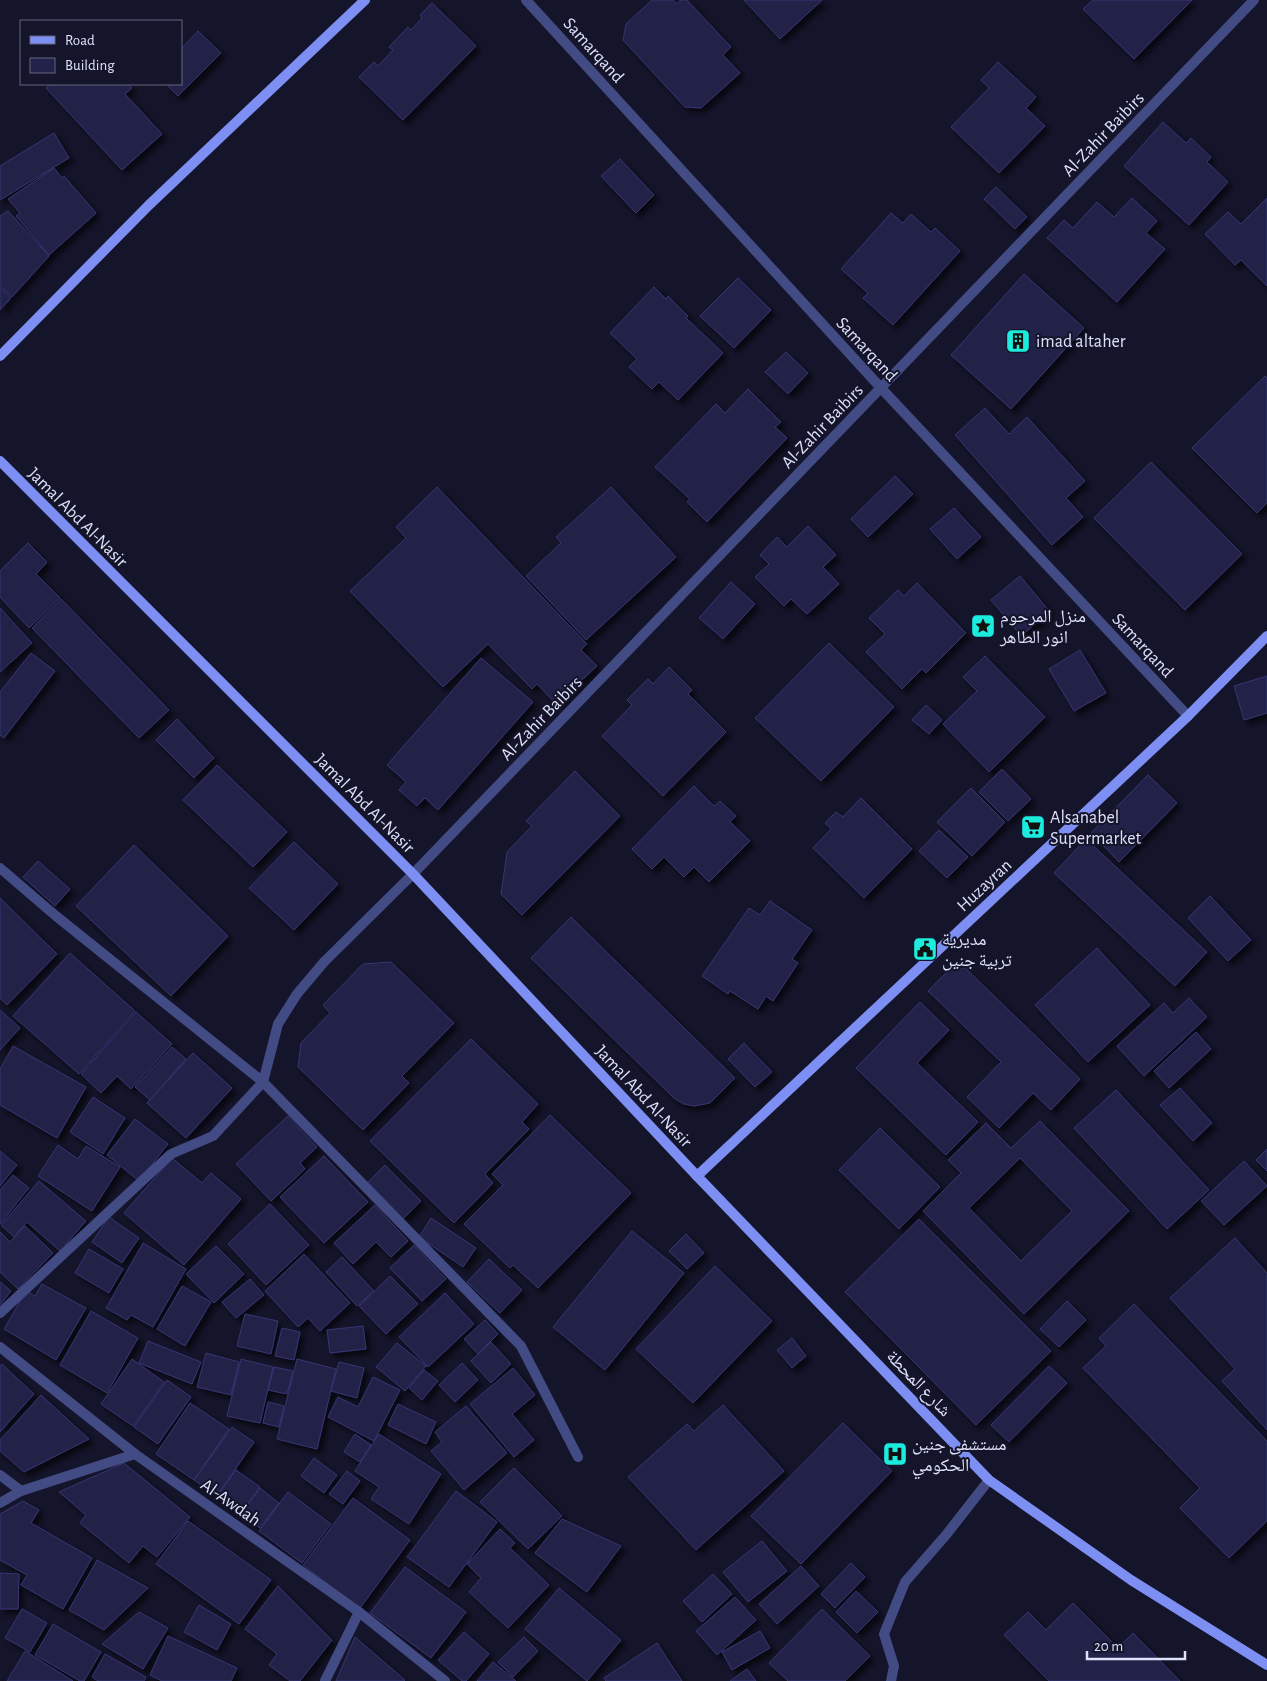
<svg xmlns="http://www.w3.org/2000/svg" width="1267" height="1681" viewBox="0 0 1267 1681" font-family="'Alegreya Sans','Noto Naskh Arabic',sans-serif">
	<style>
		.building { fill: #222149; stroke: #373573; fill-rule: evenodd; filter: url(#shadow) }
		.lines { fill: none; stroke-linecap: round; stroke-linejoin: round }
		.street { stroke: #434b85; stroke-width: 10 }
		.secondary { stroke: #7e8ff4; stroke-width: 10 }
		.labels { text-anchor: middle; stroke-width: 4; stroke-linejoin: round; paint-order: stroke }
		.street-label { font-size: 18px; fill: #dfe1fc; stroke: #14142a }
		.poi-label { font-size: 18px; fill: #dfe1fc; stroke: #14142a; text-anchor: start }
	</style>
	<defs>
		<filter id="shadow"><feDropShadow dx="4.5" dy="4.5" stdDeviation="2.5" flood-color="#0009"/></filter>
	</defs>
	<rect width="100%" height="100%" fill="#14142a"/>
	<g class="building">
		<path d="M652,0H673L676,4L681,0H687L731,47L723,55L740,73L701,108L685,107L623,40L626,24Z"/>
		<path d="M744,0H822L780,39Z"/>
		<path d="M1093,0H1192L1134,59L1083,9Z"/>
		<path d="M432,3L476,46L403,120L359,77L374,62L378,66L393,50L389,47L408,27L411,30L422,18L420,15Z"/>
		<path d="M198,31L221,53L178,96L166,84H181V49Z"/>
		<path d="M998,62L1036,97L1026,108L1045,126L999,173L951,127L989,88L981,80Z"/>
		<path d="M50,84H128L132,88L125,94L162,134L122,170L46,88Z"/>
		<path d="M1163,122L1186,143L1191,138L1211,157L1207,162L1228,182L1189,225L1124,166Z"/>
		<path d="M54,133L69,158L0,200V166Z"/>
		<path d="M620,159L654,195L636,213L601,176Z"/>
		<path d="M54,168L62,178L64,176L96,213L49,255L16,216L20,213L8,199Z"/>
		<path d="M996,187L1027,217L1015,229L984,199Z"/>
		<path d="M1132,198L1157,221L1146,233L1165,249L1117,302L1047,238L1064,220L1073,228L1097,202L1114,217Z"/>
		<path d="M1267,198V286L1241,260L1235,265L1205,234L1228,212L1241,224Z"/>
		<path d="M8,211L49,256L12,297L0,286V216Z"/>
		<path d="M891,213L903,223L911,214L931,232L935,228L960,251L893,325L863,298L868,293L841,269Z"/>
		<path d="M1024,274L1084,328L1011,409L951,355Z"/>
		<path d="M738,278L771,310L734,348L700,316Z"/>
		<path d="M654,287L666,299L668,296L688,316L686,318L723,353L678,400L659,382L652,389L629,367L637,359L610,333Z"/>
		<path d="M0,288L11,298L0,310Z"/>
		<path d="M786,352L808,373L788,394L765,372Z"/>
		<path d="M1265,376L1267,378V503L1257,513L1192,448Z"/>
		<path d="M748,389L781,422L775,427L787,438L707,522L687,502L690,499L655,467L716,404L725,413Z"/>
		<path d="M985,408L1009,434L1027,417L1085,481L1066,498L1083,517L1052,545L955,435Z"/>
		<path d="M1151,462L1242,554L1185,610L1094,518Z"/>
		<path d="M895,476L913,494L868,537L851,519Z"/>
		<path d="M437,487L587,644L581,650L597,666L556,704L537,684L532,689L488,644L443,687L350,591L406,538L396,527Z"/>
		<path d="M611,487L676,557L586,640L526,576L561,543L556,537Z"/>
		<path d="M954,508L981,537L957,559L930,529Z"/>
		<path d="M808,526L836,555L823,567L839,584L807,614L791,599L784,606L755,577L769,564L760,555L777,537L787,547Z"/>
		<path d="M28,543L47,562L36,574L60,598L29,628L0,597V571Z"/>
		<path d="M1020,576L1050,612L1021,636L991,600Z"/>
		<path d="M731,582L755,604L723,639L699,618Z"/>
		<path d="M917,583L966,633L926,673L922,669L902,689L866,652L885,634L869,618L898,590L904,596Z"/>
		<path d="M61,599L169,710L139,738L32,628Z"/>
		<path d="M0,608L32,643L0,672Z"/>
		<path d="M829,643L894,707L821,781L755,718Z"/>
		<path d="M1080,650L1106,693L1074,711L1049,669Z"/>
		<path d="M31,653L55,671L4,738L0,735V692Z"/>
		<path d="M985,656L1045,717L989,772L943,724L977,691L963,677Z"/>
		<path d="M481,658L533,702L438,810L425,798L417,806L399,790L406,782L387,765Z"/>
		<path d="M669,667L692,690L688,694L726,732L663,796L602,736L632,705L627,700L648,679L653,684Z"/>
		<path d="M1267,676V713L1244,720L1234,686Z"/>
		<path d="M926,705L942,720L929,734L912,720Z"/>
		<path d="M177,719L214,758L194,778L156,740Z"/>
		<path d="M217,765L287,832L253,867L183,800Z"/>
		<path d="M1002,769L1031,799L1008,821L979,792Z"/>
		<path d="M575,771L620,816L522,915L501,894L507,852L532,826L526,821Z"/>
		<path d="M1148,775L1177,803L1119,862L1091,833Z"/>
		<path d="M694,786L714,806L720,801L736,816L730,822L750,841L709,882L694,867L684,877L664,857L652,869L632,849Z"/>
		<path d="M971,788L1005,822L972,856L937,822Z"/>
		<path d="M861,798L912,849L864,898L813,848L831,829L825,823L836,812L843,817Z"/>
		<path d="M939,830L968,857L947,878L919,851Z"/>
		<path d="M1086,839L1207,952L1175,986L1054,873Z"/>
		<path d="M294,842L338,884L294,930L249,888Z"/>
		<path d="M134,845L228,936L171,996L76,906Z"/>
		<path d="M38,861L70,889L55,906L23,877Z"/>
		<path d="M1210,896L1251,940L1228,961L1188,918Z"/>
		<path d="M0,898L57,954L7,1005L0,998Z"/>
		<path d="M770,901L812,930L792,959L798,963L773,1001L766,996L758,1009L730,991L728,994L702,976L749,908L760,915Z"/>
		<path d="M571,917L735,1078L710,1103L694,1106L684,1104L675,1099L531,958Z"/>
		<path d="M1097,948L1150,1005L1088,1062L1035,1005Z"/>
		<path d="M70,953L135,1011L79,1074L13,1016Z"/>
		<path d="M958,961L1080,1079L1051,1110L1033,1093L999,1128L967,1097L1001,1062L928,991Z"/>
		<path d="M391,962L454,1023L402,1076L409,1083L363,1130L298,1067L301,1043L330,1013L323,1005L363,964Z"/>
		<path d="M1189,998L1207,1017L1144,1076L1117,1046L1164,1003L1173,1013Z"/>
		<path d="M920,1002L949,1030L917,1063L978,1122L946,1155L856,1068Z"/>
		<path d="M0,1010L20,1028L0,1050Z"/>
		<path d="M136,1012L172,1044L131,1089L117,1076L101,1093L81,1074Z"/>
		<path d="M1196,1032L1211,1049L1169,1088L1154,1071Z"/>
		<path d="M471,1039L538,1104L522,1122L529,1129L485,1174L493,1183L454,1223L370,1141Z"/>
		<path d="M744,1043L772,1072L755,1087L728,1059Z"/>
		<path d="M13,1046L86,1087L57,1138L0,1105V1069Z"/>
		<path d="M172,1047L186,1059L150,1100L135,1087Z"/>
		<path d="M193,1053L232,1088L186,1138L147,1103Z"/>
		<path d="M1180,1088L1212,1123L1193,1141L1160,1105Z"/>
		<path d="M1116,1090L1209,1190L1167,1229L1074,1128Z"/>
		<path d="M93,1097L125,1118L103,1154L70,1132Z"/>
		<path d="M550,1115L631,1193L538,1288L513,1265L510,1268L464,1224L503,1185L492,1174Z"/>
		<path d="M288,1116L317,1147L300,1163L305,1169L271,1201L236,1164Z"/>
		<path d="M135,1119L168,1144L139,1181L107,1155Z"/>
		<path d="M1040,1121L1129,1211L1024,1314L923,1211L961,1173L948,1160L986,1123L1011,1148ZM1020,1158L1072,1211L1021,1261L969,1208Z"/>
		<path d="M880,1128L940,1187L899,1229L839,1170Z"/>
		<path d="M58,1145L78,1159L86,1146L120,1167L92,1211L38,1176Z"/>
		<path d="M1267,1149V1171L1256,1160Z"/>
		<path d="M0,1151L17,1165L0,1186Z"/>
		<path d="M324,1156L368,1202L324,1243L280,1197Z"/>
		<path d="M172,1158L202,1183L211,1173L241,1199L184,1265L124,1213Z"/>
		<path d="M1244,1161L1267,1186L1224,1225L1201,1201Z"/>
		<path d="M385,1165L421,1201L403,1219L367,1183Z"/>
		<path d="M13,1175L29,1188L0,1224V1190Z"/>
		<path d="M39,1181L86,1221L60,1251L27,1222L14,1237L1,1225Z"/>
		<path d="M270,1204L309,1245L266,1285L228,1244Z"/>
		<path d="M375,1205L408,1241L391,1257L376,1242L353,1264L334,1243Z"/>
		<path d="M109,1217L139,1238L122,1263L92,1242Z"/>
		<path d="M431,1218L476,1248L463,1267L419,1237Z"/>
		<path d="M919,1219L1051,1351L976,1425L845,1292Z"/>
		<path d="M25,1226L53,1253L18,1289L0,1272V1232L10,1242Z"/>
		<path d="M632,1231L684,1273L605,1370L553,1327Z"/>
		<path d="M686,1234L704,1253L687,1269L669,1251Z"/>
		<path d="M1235,1238L1267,1273V1430L1222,1381L1235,1369L1170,1298Z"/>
		<path d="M143,1243L186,1269L153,1327L131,1315L127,1320L106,1308Z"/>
		<path d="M414,1245L446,1279L422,1301L390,1268Z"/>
		<path d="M216,1246L244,1274L214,1303L186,1274Z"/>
		<path d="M89,1249L123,1269L109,1293L75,1273Z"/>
		<path d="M304,1254L350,1303L320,1331L308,1318L298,1327L265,1291Z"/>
		<path d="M342,1257L374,1291L357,1306L326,1272Z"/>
		<path d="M489,1259L522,1290L500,1313L467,1282Z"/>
		<path d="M715,1266L772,1321L693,1403L636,1349Z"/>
		<path d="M390,1276L418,1304L386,1334L359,1306Z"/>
		<path d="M250,1279L264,1295L236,1318L222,1302Z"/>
		<path d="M0,1282L11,1291L0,1305Z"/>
		<path d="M42,1284L86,1308L56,1360L4,1329L26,1291L35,1296Z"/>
		<path d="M182,1286L211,1302L185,1346L157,1329Z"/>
		<path d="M445,1293L474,1324L428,1367L399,1337Z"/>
		<path d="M1067,1301L1086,1320L1059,1347L1040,1329Z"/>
		<path d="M1134,1304L1267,1441V1521L1229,1558L1180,1508L1200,1488L1083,1368L1106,1346L1099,1338Z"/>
		<path d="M91,1311L138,1338L107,1393L60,1365Z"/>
		<path d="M245,1314L278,1321L271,1354L237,1346Z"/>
		<path d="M485,1320L498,1334L478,1354L464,1339Z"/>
		<path d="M363,1326L366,1349L330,1353L327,1330Z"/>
		<path d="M282,1328L300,1332L294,1360L275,1356Z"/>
		<path d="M792,1338L806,1356L792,1368L777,1350Z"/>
		<path d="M148,1341L201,1362L192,1384L139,1363Z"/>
		<path d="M491,1342L511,1364L491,1383L471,1361Z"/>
		<path d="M397,1343L426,1366L405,1391L376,1367Z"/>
		<path d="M206,1353L239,1362L231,1395L197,1387Z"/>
		<path d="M132,1359L164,1382L133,1426L101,1404Z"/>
		<path d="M241,1359L273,1367L260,1423L227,1416Z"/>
		<path d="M297,1359L336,1369L317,1449L277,1439Z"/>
		<path d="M339,1362L364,1368L357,1398L331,1391Z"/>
		<path d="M462,1363L478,1380L455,1402L439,1385Z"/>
		<path d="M2,1364L34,1394L0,1432V1366Z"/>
		<path d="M1049,1366L1067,1383L1009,1442L991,1425Z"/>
		<path d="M274,1367L293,1371L287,1394L268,1390Z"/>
		<path d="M513,1368L535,1395L512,1414L534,1440L514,1457L470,1404Z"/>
		<path d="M424,1370L438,1381L422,1400L409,1388Z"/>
		<path d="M373,1377L400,1390L374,1441L328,1417L338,1397L358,1407Z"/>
		<path d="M167,1380L191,1397L158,1444L134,1427Z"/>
		<path d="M41,1395L89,1439L24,1472L0,1451V1440Z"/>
		<path d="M268,1402L284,1406L279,1427L263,1423Z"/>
		<path d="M190,1403L229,1429L194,1480L156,1454Z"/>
		<path d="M398,1404L436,1422L426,1444L388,1425Z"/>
		<path d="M723,1405L784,1471L696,1550L628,1477L687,1424L694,1431Z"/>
		<path d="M466,1406L507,1453L464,1490L431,1451L442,1442L435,1432Z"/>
		<path d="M843,1423L892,1471L801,1564L751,1516Z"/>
		<path d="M232,1427L254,1442L217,1496L194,1480Z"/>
		<path d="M355,1434L371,1445L360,1462L344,1452Z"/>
		<path d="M379,1434L441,1474L409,1524L371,1499L379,1487L355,1471Z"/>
		<path d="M314,1458L337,1475L324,1493L301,1476Z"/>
		<path d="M124,1463L190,1517L157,1557L143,1546L129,1563L80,1523L86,1515L59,1492Z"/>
		<path d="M514,1468L562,1516L528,1549L480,1502Z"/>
		<path d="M236,1470L260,1487L240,1514L216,1497Z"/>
		<path d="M347,1471L360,1481L343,1504L329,1494Z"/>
		<path d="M260,1488L279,1503L260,1528L241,1514Z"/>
		<path d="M456,1491L497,1522L449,1587L407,1557Z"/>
		<path d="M288,1492L331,1524L302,1563L259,1531Z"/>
		<path d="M353,1498L410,1540L360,1608L303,1565Z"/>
		<path d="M23,1501L39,1510L31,1523L92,1558L63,1609L21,1585L27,1575L0,1560V1514Z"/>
		<path d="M562,1519L621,1546L587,1592L535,1553Z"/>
		<path d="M188,1521L271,1580L239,1624L156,1564Z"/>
		<path d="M500,1529L515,1543L510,1548L549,1585L508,1628L469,1592L481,1578L467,1564Z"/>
		<path d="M762,1541L787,1571L748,1602L723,1572Z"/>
		<path d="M97,1560L148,1588L104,1630L69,1610Z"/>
		<path d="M851,1563L865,1577L835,1608L821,1594Z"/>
		<path d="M801,1566L819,1586L777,1624L759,1604Z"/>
		<path d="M405,1567L466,1612L431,1658L370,1613Z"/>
		<path d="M0,1573L19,1574L18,1609H0Z"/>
		<path d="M713,1574L732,1594L702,1622L683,1601Z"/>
		<path d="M278,1586L332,1640L300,1681H290L269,1665L277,1654L245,1629Z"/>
		<path d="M559,1588L621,1640L587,1681L525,1629Z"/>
		<path d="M856,1591L878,1612L857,1633L836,1612Z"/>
		<path d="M735,1597L756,1620L717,1655L696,1631Z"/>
		<path d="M1073,1603L1118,1648L1133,1633L1180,1681H1049L1004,1635L1028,1612L1046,1630Z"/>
		<path d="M199,1605L231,1624L217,1650L184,1632Z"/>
		<path d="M22,1609L47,1623L30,1652L5,1638Z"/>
		<path d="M822,1609L870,1656L845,1681H788L769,1663Z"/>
		<path d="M139,1612L168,1628L143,1669L102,1644Z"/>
		<path d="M53,1624L101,1652L84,1681H80L35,1655Z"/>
		<path d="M760,1631L770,1648L732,1670L722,1652Z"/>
		<path d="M464,1632L489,1654L466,1681H462L438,1660Z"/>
		<path d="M168,1636L237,1668L231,1681H162L150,1675Z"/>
		<path d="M355,1637L405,1680L404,1681H336Z"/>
		<path d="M524,1637L538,1651L513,1677L498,1662Z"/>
		<path d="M657,1643L682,1681H606L604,1678Z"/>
		<path d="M25,1651L73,1681H7Z"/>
		<path d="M105,1654L146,1677L144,1681H98L92,1677Z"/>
		<path d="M493,1662L516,1681H477Z"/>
		<path d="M747,1669L756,1681H730Z"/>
	</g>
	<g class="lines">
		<g class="street">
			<path d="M526,0L881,388L1188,716"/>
			<path d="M0,868L56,916L263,1082L521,1346L578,1457"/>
			<path d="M0,1313L171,1154L213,1136L263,1082L278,1024L297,994L324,962L413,874L1254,0"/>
			<path d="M0,1347L135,1454L359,1612L445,1681"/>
			<path d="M0,1475L21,1491"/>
			<path d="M0,1503L21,1491L135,1454"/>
			<path d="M325,1681L359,1612"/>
			<path d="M891,1681L894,1666L884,1634L905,1582L946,1535L989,1480"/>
		</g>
		<g class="secondary">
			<path d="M0,356L149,205L365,0"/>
			<path d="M0,461L413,874L697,1176L989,1480L1131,1580L1267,1665"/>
			<path d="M697,1176L1188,716L1267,636"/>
		</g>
	</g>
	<defs>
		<symbol id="building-square" viewBox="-11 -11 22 22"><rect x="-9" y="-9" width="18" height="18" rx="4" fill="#1cecde" stroke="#14142a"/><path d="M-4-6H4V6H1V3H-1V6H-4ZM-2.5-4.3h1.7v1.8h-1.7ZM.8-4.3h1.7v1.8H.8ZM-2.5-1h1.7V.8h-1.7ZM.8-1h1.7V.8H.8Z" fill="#111"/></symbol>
		<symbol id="sight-square" viewBox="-11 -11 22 22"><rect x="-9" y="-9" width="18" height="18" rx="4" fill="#1cecde" stroke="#14142a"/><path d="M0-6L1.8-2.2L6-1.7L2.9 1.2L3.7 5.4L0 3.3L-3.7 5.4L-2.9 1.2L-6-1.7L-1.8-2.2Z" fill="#111"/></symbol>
		<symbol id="supermarket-square" viewBox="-11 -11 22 22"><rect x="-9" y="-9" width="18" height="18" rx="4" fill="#1cecde" stroke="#14142a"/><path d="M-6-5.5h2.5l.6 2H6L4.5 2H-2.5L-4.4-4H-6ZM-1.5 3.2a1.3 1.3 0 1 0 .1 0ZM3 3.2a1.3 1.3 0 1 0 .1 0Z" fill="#111"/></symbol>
		<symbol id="civic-square" viewBox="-11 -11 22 22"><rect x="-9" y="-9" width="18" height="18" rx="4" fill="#1cecde" stroke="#14142a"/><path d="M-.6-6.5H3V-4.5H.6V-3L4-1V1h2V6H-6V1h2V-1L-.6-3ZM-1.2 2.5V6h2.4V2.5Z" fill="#111"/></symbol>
		<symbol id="hospital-square" viewBox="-11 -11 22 22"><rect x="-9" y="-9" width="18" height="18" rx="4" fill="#1cecde" stroke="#14142a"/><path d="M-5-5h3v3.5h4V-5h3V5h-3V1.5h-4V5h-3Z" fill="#111"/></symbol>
	</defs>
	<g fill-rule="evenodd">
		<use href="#building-square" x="1004" y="327" width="28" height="28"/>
		<use href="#sight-square" x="969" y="612" width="28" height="28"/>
		<use href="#supermarket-square" x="1019" y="813" width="28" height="28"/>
		<use href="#civic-square" x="911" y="935" width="28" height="28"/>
		<use href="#hospital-square" x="881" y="1440" width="28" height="28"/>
	</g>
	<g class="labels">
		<g class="street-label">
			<text transform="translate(594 50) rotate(48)" y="6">Samarqand</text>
			<text transform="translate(1103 134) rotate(-46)" y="6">Al-Zahir Baibirs</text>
			<text transform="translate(867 349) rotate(47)" y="6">Samarqand</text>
			<text transform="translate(822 426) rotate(-46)" y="6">Al-Zahir Baibirs</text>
			<text transform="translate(78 517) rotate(45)" y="6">Jamal Abd Al-Nasir</text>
			<text transform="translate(1143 645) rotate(47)" y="6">Samarqand</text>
			<text transform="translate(541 718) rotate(-46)" y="6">Al-Zahir Baibirs</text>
			<text transform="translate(365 803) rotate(45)" y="6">Jamal Abd Al-Nasir</text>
			<text transform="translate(984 885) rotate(-43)" y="6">Huzayran</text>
			<text transform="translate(644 1096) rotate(47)" y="6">Jamal Abd Al-Nasir</text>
			<text transform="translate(919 1383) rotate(46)" y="6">شارع المحطة</text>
			<text transform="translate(231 1502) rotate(35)" y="6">Al-Awdah</text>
		</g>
		<g class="poi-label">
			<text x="1036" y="347">imad altaher</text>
			<text x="1000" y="622">منزل المرحوم<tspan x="1000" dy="21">انور الطاهر</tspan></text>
			<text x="1050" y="823">Alsanabel<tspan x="1050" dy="21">Supermarket</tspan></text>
			<text x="942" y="945">مديرية<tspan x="942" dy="21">تربية جنين</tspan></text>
			<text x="912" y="1450">مستشفى جنين<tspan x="912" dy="21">الحكومي</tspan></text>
		</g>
	</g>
	<rect x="20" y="20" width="162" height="65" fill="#14142a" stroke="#65667e"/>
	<rect x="30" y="36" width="25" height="8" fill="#7e8ff4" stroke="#65667e"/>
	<text x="65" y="45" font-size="15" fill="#dfe1fc">Road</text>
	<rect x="30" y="58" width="25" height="15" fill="#222149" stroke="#65667e"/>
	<text x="65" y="70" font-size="15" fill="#dfe1fc">Building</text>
	<path d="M1087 1651v8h98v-8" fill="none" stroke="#dfe1fc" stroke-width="2.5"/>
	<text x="1094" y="1651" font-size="15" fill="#dfe1fc" stroke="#14142a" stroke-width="4" paint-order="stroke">20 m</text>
</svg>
